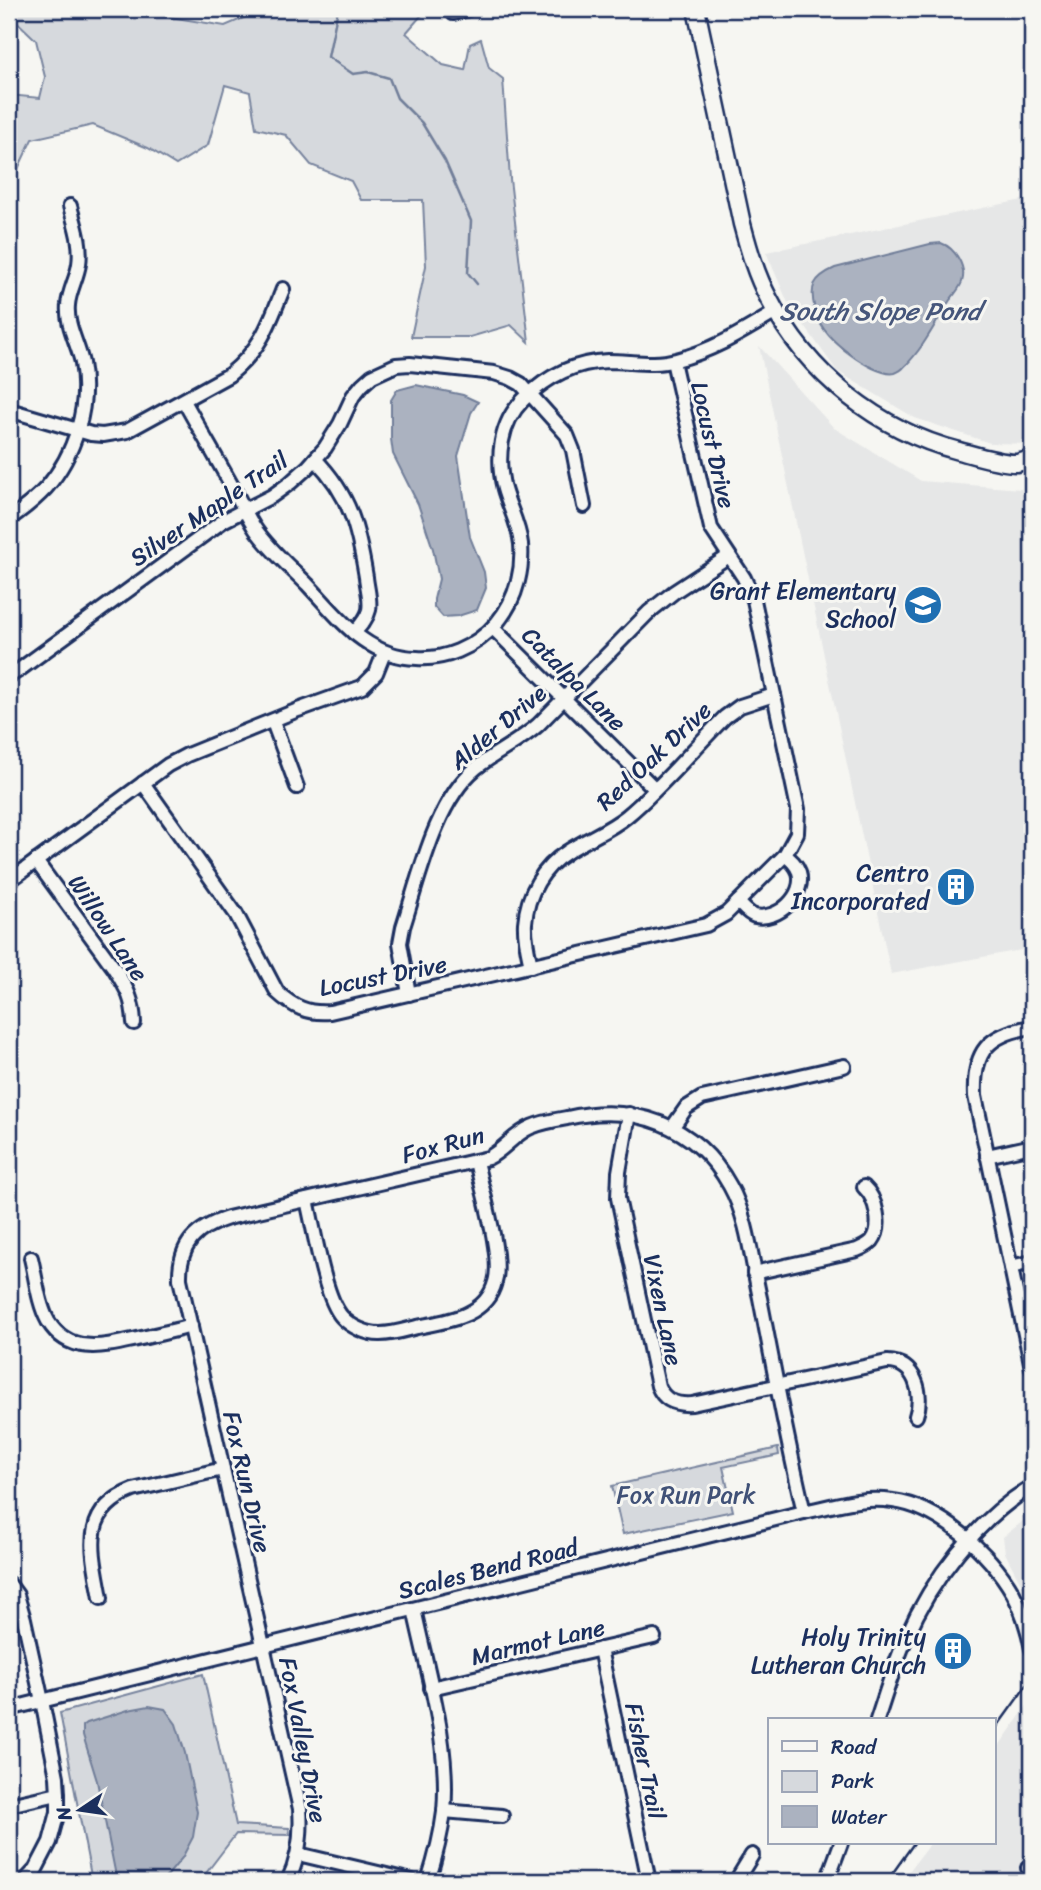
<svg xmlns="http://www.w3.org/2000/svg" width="1041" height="1890" viewBox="0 0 1041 1890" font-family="Sriracha,sans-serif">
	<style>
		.built { fill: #e6e7e7 }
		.green { fill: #d6d9dd; stroke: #78849e; stroke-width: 2 }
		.water { fill: #abb2c0; stroke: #717e99; stroke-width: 2 }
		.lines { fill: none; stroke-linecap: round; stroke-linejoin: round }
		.stream { stroke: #717e99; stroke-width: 2.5 }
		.minor-casing { stroke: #1b2f5e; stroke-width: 18 }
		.major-casing { stroke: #1b2f5e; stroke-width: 21 }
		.minor { stroke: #f6f6f2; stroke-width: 12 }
		.major { stroke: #f6f6f2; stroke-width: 16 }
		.rail { stroke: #1b2f5e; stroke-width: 2.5 }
		.labels { text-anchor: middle; stroke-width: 6; stroke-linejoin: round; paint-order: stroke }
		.street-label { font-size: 24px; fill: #1b2f5e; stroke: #f6f6f2 }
		.poi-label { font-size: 24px; fill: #1b2f5e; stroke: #f6f6f2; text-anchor: end }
		.park-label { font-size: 24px; fill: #405177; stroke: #f6f6f2 }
		.water-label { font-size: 26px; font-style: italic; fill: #46567b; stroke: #f6f6f2 }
	</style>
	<rect width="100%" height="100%" fill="#f6f6f2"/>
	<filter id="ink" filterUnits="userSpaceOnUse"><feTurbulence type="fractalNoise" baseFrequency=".0143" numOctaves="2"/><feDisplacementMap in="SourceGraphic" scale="14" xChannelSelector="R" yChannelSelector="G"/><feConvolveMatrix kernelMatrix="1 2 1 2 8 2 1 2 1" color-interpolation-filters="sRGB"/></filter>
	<g filter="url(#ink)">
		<g class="built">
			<path d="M1032,198V444L990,443L915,418L837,371L788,303L766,252Z"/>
			<path d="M759,346L834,428L921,481L1020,489L1032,488V948L891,974Z"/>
			<path d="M1032,1514V1610L1029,1599L1005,1553L1003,1537Z"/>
			<path d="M1029,1703L1032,1717V1881H902L930,1843H994V1753Z"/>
		</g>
		<g class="green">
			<path d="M12,9H121L225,26L265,9H427L406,33L443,65L465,70L470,44L481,39L489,68L503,79L510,179L529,342L511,325L470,337H411L426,266L423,200H361L351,181L311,165L286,135L256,128L250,92L225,85L208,145L176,165L148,148L93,125L32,139L11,184L9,185V95L40,98L45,77L36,40L9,14Z"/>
			<path d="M778,1448L779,1455L723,1467L733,1511L623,1534L612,1486Z"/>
			<path d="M203,1674L236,1825L289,1828L290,1835L236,1834L200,1881H92L60,1713Z"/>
		</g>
		<g class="water">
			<path d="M941,243C955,248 967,267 962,282C960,288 954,295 950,300C936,322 923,349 904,367C903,369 898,372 895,373C884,376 860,362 851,355C835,343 820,330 815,310C809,287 813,278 835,268L930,244Z"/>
			<path d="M416,385L463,395L478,402L471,413L458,456L470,537L484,572L486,588L477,610L458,616L443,617L434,607V599L439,579L433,549L418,504L393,454L391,439V400L397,390Z"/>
			<path d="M149,1706L165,1709L176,1724L185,1753L197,1812L193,1837L182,1858L163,1881H117L97,1781L83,1735V1726L87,1723L128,1710Z"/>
		</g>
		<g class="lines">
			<path class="stream" d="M338,9L328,57L353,74L368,72L389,78L397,98L422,123L445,161L471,221L468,273L477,284"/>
			<defs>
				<g id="minor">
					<path d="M453,13L468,9"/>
					<path d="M184,401C200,430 217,459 233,488C241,502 247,517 256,530C270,550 290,567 307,584C340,619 366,657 417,658C431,659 446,656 458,651C489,638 510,613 518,581C521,569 522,557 521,544C519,525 509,507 504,489C496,458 500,423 523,400C546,377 575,362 608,361C631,361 654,366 676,360C713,351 744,331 776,312"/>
					<path d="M9,410L91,434L103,435L127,431L229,375C260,350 269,325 283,289"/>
					<path d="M315,459C351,496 358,529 366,577C367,588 371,600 369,610C367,619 360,626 354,633"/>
					<path d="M9,519C22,510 35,500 46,488C75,455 90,406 82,363C78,344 66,325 68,305C69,291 77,278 79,264C82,244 75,225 70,206"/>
					<path d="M493,628L655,789"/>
					<path d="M9,676L19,670L223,521L272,496L290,483L308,467L325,448L340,424L353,396L362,385L372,376L396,365L410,364L494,373L510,378L521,384L567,435L573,450L584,506"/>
					<path d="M273,722L297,787"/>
					<path d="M143,783L236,914L277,992C293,1007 308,1014 330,1012L706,925L726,914L785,855L797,833L798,809L754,600L744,578L711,528L673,361"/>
					<path d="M36,861L114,968C127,989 133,998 134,1023"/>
					<path d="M9,881L168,765L187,755L298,710L362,687L376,673L384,653"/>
					<path d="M738,902C743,907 748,914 755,916C778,921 806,895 799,872C796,864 791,860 785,855"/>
					<path d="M531,966C528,952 524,937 525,923C527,894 543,867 567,852C586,839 609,831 627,816C662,787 693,749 725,717L740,706L774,695"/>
					<path d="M409,994L400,943L403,927C419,878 435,802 476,768C496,752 519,742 538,725L649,612L674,592L729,556"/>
					<path d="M1032,1027C988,1034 973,1051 975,1096L1032,1368"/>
					<path d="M629,1114L619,1172L618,1198L658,1386C664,1401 676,1405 692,1404L887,1362C915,1361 924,1394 916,1416"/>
					<path d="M672,1128L686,1108L702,1098L844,1066"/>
					<path d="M987,1156L1032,1146"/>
					<path d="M307,1200C314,1228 324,1297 342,1317C351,1327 367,1334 380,1334C393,1334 405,1330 417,1327C447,1321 486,1317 495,1282C503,1257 482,1190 476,1161"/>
					<path d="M31,1258C36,1278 38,1303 48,1321C69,1356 105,1346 137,1339C155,1335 173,1331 191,1326"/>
					<path d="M1011,1267L1032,1262"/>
					<path d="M754,1273L857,1250C862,1248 868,1245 872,1241C883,1227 876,1198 864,1187"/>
					<path d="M9,1584L17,1595L24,1619L42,1701L57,1777L58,1794V1812L50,1842L36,1869L25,1881"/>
					<path d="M101,1598C93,1552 79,1511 133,1490L223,1469"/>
					<path d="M414,1609C428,1675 450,1744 444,1812C441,1836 435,1859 428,1881"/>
					<path d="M600,1649L649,1881"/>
					<path d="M431,1688L654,1637"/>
					<path d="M9,1709L804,1512C833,1506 863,1496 893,1501C940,1507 990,1553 1013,1593C1023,1611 1028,1629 1032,1649"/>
					<path d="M877,1720C886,1693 894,1665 906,1638C932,1578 976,1521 1032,1486"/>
					<path d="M9,1805L58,1794"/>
					<path d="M444,1811L502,1816"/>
					<path d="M298,1854L412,1881"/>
					<path d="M1028,1868L1032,1867"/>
					<path d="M288,1881C299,1858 302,1835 300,1809L180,1279C179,1244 196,1228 228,1218L488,1158C504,1150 514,1134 531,1127C542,1122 555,1120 567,1118C633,1103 696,1124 730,1186C748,1218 752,1263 760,1298C774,1370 787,1441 804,1512"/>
					<path d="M736,1881L752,1855"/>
					<path d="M827,1881L841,1843"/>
				</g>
				<path id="major" d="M696,9L742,224C749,250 756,275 769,299C807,374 878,430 959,451C974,455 1003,464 1017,463C1022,462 1027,460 1032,459"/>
			</defs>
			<use href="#minor" class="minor-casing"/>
			<use href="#major" class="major-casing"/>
			<use href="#minor" class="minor"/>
			<use href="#major" class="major"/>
			<g class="rail">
				<path d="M994,1731L1032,1678"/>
				<path d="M887,1881L914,1843"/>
			</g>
		</g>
	</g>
	<defs>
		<symbol id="school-disc" viewBox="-11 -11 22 22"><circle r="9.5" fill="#1f6fb2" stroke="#f6f6f2"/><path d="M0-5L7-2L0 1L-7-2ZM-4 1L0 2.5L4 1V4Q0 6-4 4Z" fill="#fff"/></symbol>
		<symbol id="building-disc" viewBox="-11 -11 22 22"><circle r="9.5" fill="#1f6fb2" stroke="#f6f6f2"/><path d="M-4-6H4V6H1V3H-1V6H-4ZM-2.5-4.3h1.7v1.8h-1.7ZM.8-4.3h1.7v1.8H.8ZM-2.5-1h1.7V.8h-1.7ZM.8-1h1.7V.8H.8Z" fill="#fff"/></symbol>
	</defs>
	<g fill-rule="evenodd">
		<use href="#school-disc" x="901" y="583" width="44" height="44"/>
		<use href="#building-disc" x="934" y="865" width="44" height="44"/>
		<use href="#building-disc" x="931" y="1629" width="44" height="44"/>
	</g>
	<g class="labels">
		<g class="street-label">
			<text transform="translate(713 445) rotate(77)" y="8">Locust Drive</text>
			<text transform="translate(209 509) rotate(-34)" y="8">Silver Maple Trail</text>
			<text transform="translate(574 679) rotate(45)" y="8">Catalpa Lane</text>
			<text transform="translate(498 727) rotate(-40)" y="8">Alder Drive</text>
			<text transform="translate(654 756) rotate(-43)" y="8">Red Oak Drive</text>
			<text transform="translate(108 928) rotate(56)" y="8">Willow Lane</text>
			<text transform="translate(383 976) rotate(-11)" y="8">Locust Drive</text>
			<text transform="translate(443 1145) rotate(-15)" y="8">Fox Run</text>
			<text transform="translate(663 1310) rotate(78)" y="8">Vixen Lane</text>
			<text transform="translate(247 1482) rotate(77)" y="8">Fox Run Drive</text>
			<text transform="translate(488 1569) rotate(-14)" y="8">Scales Bend Road</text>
			<text transform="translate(538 1642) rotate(-13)" y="8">Marmot Lane</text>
			<text transform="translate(303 1740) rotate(79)" y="8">Fox Valley Drive</text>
			<text transform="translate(645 1761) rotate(78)" y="8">Fisher Trail</text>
		</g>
		<g class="poi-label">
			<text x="896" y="599">Grant Elementary<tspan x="896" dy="28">School</tspan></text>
			<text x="929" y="881">Centro<tspan x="929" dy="28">Incorporated</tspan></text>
			<text x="926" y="1645">Holy Trinity<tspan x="926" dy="28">Lutheran Church</tspan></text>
		</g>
		<g class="park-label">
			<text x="686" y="1503">Fox Run Park</text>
		</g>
		<g class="water-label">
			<text x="880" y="320">South Slope Pond</text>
		</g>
	</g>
	<rect width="1041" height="1890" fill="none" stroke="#f6f6f2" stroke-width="35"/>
	<rect x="18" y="18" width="1006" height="1855" fill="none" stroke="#1b2f5e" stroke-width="2.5" filter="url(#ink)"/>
	<rect x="768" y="1718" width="228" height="126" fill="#f6f6f2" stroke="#9ea6b7" stroke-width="2"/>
	<rect x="782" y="1741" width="35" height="10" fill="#f6f6f2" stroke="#9ea6b7" stroke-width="2"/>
	<text x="831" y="1754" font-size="21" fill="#1b2f5e">Road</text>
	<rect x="782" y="1771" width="35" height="21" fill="#d6d9dd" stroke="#9ea6b7" stroke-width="2"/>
	<text x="831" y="1788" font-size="21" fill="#1b2f5e">Park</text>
	<rect x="782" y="1806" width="35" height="21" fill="#abb2c0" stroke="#9ea6b7" stroke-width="2"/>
	<text x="831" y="1824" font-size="21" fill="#1b2f5e">Water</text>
	<g transform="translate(80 1810) rotate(257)" stroke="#f6f6f2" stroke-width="5" paint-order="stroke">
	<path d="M0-5L12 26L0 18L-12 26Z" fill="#1b2f5e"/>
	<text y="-10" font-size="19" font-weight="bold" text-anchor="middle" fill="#1b2f5e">N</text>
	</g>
</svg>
